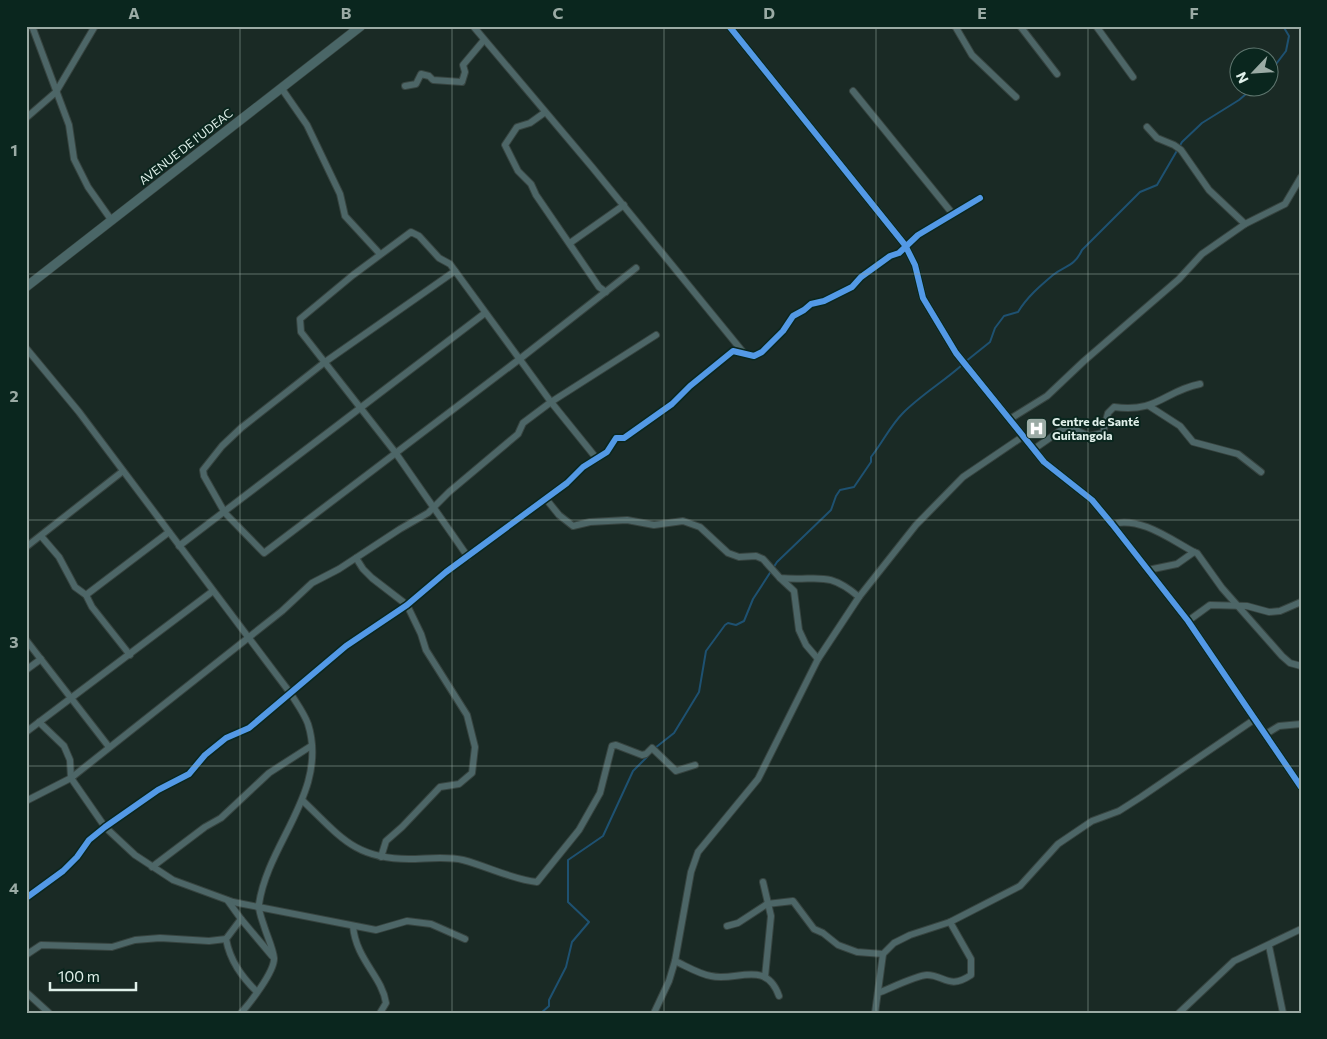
<svg xmlns="http://www.w3.org/2000/svg" width="1327" height="1039" viewBox="0 0 1327 1039" font-family="Commissioner,sans-serif">
	<style>
		.lines { fill: none; stroke-linecap: round; stroke-linejoin: round }
		.stream { stroke: #1e5171; stroke-width: 2 }
		.minor-casing { stroke: #374440; stroke-width: 8 }
		.tertiary-casing { stroke: #374440; stroke-width: 9 }
		.secondary-casing { stroke: #374440; stroke-width: 10 }
		.minor { stroke: #4d6667; stroke-width: 6 }
		.tertiary { stroke: #4d6667; stroke-width: 8 }
		.secondary { stroke: #4a6667; stroke-width: 9 }
		.cycleway-casing { stroke: #0a261e; stroke-width: 9 }
		.cycleway { stroke: #5399e6; stroke-width: 6 }
		.grid { fill: none; stroke: #9baba5; stroke-width: 1; stroke-opacity: 0.55 }
		.labels { text-anchor: middle; stroke-width: 4; stroke-linejoin: round; paint-order: stroke }
		.street-label { font-size: 12px; fill: #e0f0ea; stroke: #0a261e }
		.poi-label { font-size: 12px; font-weight: bold; fill: #e0f0ea; stroke: #0a261e; text-anchor: start }
		.neatline { fill: none; stroke: #9baba5; stroke-width: 2 }
		.grid-label { font-size: 16px; text-anchor: middle; font-weight: bold; fill: #9baba5 }
	</style>
	<rect width="100%" height="100%" fill="#1a2a25"/>
	<g class="lines">
		<g class="stream">
			<path d="M1270,72L1286,51L1289,36L1283,26"/>
			<path d="M965,362L990,342L995,328L1004,316L1018,312C1027,297 1040,286 1053,275C1066,265 1074,267 1082,250L1140,192L1157,185L1182,142L1202,123L1239,100L1253,88"/>
			<path d="M655,748L674,733L699,692L706,651L725,625L728,623L736,625L744,621L753,599L777,562L831,510L836,496L840,490L854,487L871,462V457C883,442 890,426 903,413C921,395 943,382 962,365"/>
			<path d="M541,1013L549,1006V1000L566,967L572,942L589,922L568,902V860L603,836L633,771L647,757"/>
		</g>
		<defs>
			<g id="minor">
				<path d="M32,26L69,125L74,159L88,187L112,221"/>
				<path d="M473,26L592,167L743,352"/>
				<path d="M955,26L972,55L1016,97"/>
				<path d="M1020,26L1057,74"/>
				<path d="M1096,26L1133,77"/>
				<path d="M405,86L416,84L421,74L429,76L433,80L462,82L465,72L463,65L484,40"/>
				<path d="M282,89L307,125L340,194L345,216L380,254"/>
				<path d="M853,91L952,213"/>
				<path d="M544,113L530,123L517,127L505,145L518,171L531,184L536,195L599,287L606,292"/>
				<path d="M26,118L56,92L95,26"/>
				<path d="M1147,127L1157,138L1174,145L1181,150L1209,190L1245,224"/>
				<path d="M570,243L624,205"/>
				<path d="M455,271L325,362L241,428L222,446L203,470L204,476L225,513L264,553L521,358L636,268"/>
				<path d="M26,348L79,412L291,694C297,704 304,713 308,724C329,791 268,842 259,904C258,911 263,922 265,929C268,938 273,949 274,958C275,971 250,1003 241,1013"/>
				<path d="M1149,406L1180,426L1193,442L1238,454L1261,472"/>
				<path d="M1010,419L1047,396L1084,361L1179,279L1202,254L1245,224L1285,204L1301,177"/>
				<path d="M1034,449L1067,426L1089,436L1103,433L1108,413L1114,407C1158,413 1164,391 1200,384"/>
				<path d="M546,499L559,515L573,526L590,522L627,520L654,525L683,521L700,527L728,553L739,557L756,556L763,559L780,578C817,582 826,569 859,597"/>
				<path d="M1112,524C1140,516 1170,539 1194,552"/>
				<path d="M41,536L59,557L75,587L86,595L92,607L130,655"/>
				<path d="M179,546L485,313"/>
				<path d="M26,547L123,471"/>
				<path d="M468,557L395,452L301,332L300,319L353,275L411,232L419,236L439,258L450,264L551,402L597,459"/>
				<path d="M356,558L363,569L372,578L407,605L421,634L426,650L467,715L475,747L472,773L459,784L440,787L402,827L386,841L381,857"/>
				<path d="M1148,570L1177,564L1194,552L1197,553L1222,588L1282,656L1290,663L1301,666"/>
				<path d="M780,578L794,591L799,630L806,645L818,659"/>
				<path d="M86,595L169,532"/>
				<path d="M1188,621L1210,605L1247,606L1269,612L1280,611L1301,602"/>
				<path d="M26,640L109,747"/>
				<path d="M26,670L41,659"/>
				<path d="M39,722L64,746L70,760L71,778L105,827L135,855L173,880L233,902L376,930L407,921L431,924L465,939"/>
				<path d="M26,732L213,591"/>
				<path d="M1266,734L1279,726L1301,724"/>
				<path d="M26,801L71,778L282,611L312,583L339,569L400,529L428,513L449,492L518,434L523,423L551,402L656,335"/>
				<path d="M303,801C340,836 354,859 409,859C426,859 447,856 463,860C489,867 511,879 537,882L579,830L600,793L612,746L616,745L642,755L646,754L652,748L676,771L695,765"/>
				<path d="M152,867L205,827L221,818L269,773L311,746"/>
				<path d="M763,882L771,916L765,977"/>
				<path d="M26,898L63,871L77,857L89,840L105,827L158,790L189,774L205,755L226,738L249,728L346,646L407,605L446,572L567,483L583,467L607,452L616,438H624L672,404L690,386L733,351L754,356L762,352L783,331L793,316L804,310L811,304L824,301L852,287L861,277L890,256L899,253L918,235L980,198"/>
				<path d="M228,901L241,919L272,956"/>
				<path d="M241,919L226,939C230,961 242,977 257,992"/>
				<path d="M353,926C356,960 382,976 386,1003L380,1013"/>
				<path d="M727,926L738,923L767,904L793,901L814,929L823,933L838,945L857,952L883,954"/>
				<path d="M1269,946L1283,1013"/>
				<path d="M26,955L41,945L112,947L135,940L160,938L209,941L226,939"/>
				<path d="M675,961C686,966 699,974 711,976C736,982 766,959 779,996"/>
				<path d="M26,992L49,1013"/>
				<path d="M878,993C889,989 917,975 927,975C944,975 949,990 971,975V959L950,922"/>
				<path d="M654,1013L669,981L675,961L691,872L698,852L758,779L818,659L859,597L916,525L963,477L1022,437"/>
				<path d="M875,1013L883,954L894,943L910,935L950,922L1020,886L1058,844L1092,821L1119,811L1141,797L1255,719"/>
				<path d="M1179,1013L1234,961L1301,929"/>
			</g>
			<path id="tertiary" d="M729,26L905,245L915,265L923,298L956,353L1044,462L1092,500L1112,524L1188,621L1301,787"/>
			<path id="secondary" d="M26,287L361,26"/>
		</defs>
		<use href="#minor" class="minor-casing"/>
		<use href="#tertiary" class="tertiary-casing"/>
		<use href="#secondary" class="secondary-casing"/>
		<use href="#minor" class="minor"/>
		<use href="#tertiary" class="tertiary"/>
		<use href="#secondary" class="secondary"/>
		<defs>
			<g id="cycleway">
				<path d="M729,26L905,245L915,265L923,298L956,353L1044,462L1092,500L1112,524L1188,621L1301,787"/>
				<path d="M26,898L63,871L77,857L89,840L105,827L158,790L189,774L205,755L226,738L249,728L346,646L407,605L446,572L567,483L583,467L607,452L616,438H624L672,404L690,386L733,351L754,356L762,352L783,331L793,316L804,310L811,304L824,301L852,287L861,277L890,256L899,253L918,235L980,198"/>
			</g>
		</defs>
		<use href="#cycleway" class="cycleway-casing"/>
		<use href="#cycleway" class="cycleway"/>
	</g>
	<path class="grid" d="M240,26V1013M452,26V1013M664,26V1013M876,26V1013M1088,26V1013M26,274H1301M26,520H1301M26,766H1301"/>
	<defs>
		<symbol id="hospital-square" viewBox="-11 -11 22 22"><rect x="-9" y="-9" width="18" height="18" rx="4" fill="#9baba5" stroke="#0a261e"/><path d="M-5-5h3v3.5h4V-5h3V5h-3V1.5h-4V5h-3Z" fill="#fff"/></symbol>
	</defs>
	<g fill-rule="evenodd">
		<use href="#hospital-square" x="1024" y="416" width="25" height="25"/>
	</g>
	<g class="labels">
		<g class="street-label">
			<text transform="translate(186 147) rotate(-38)" y="4">AVENUE DE I'UDEAC</text>
		</g>
		<g class="poi-label">
			<text x="1052" y="426">Centre de Santé<tspan x="1052" dy="14">Guitangola</tspan></text>
		</g>
	</g>
	<rect width="1327" height="1039" fill="none" stroke="#0a261e" stroke-width="55"/>
	<g transform="translate(1254 72) rotate(245)"><circle r="24" fill="#0a261e" stroke="#607770"/>
	<path d="M0-4L9 19L0 12L-9 19Z" fill="#9baba5"/>
	<text y="-8" font-size="14" font-weight="bold" text-anchor="middle" fill="#e0f0ea">N</text>
	</g>
	<path d="M50 982v8h86v-8" fill="none" stroke="#e0f0ea" stroke-width="2.5"/>
	<text x="58" y="982" font-size="15" fill="#e0f0ea" stroke="#0a261e" stroke-width="4" paint-order="stroke">100 m</text>
	<rect x="28" y="28" width="1272" height="984" class="neatline"/>
	<g class="grid-label">
		<text x="134" y="19">A</text>
		<text x="346" y="19">B</text>
		<text x="558" y="19">C</text>
		<text x="769" y="19">D</text>
		<text x="982" y="19">E</text>
		<text x="1194" y="19">F</text>
		<text x="14" y="156">1</text>
		<text x="14" y="402">2</text>
		<text x="14" y="648">3</text>
		<text x="14" y="894">4</text>
	</g>
</svg>
